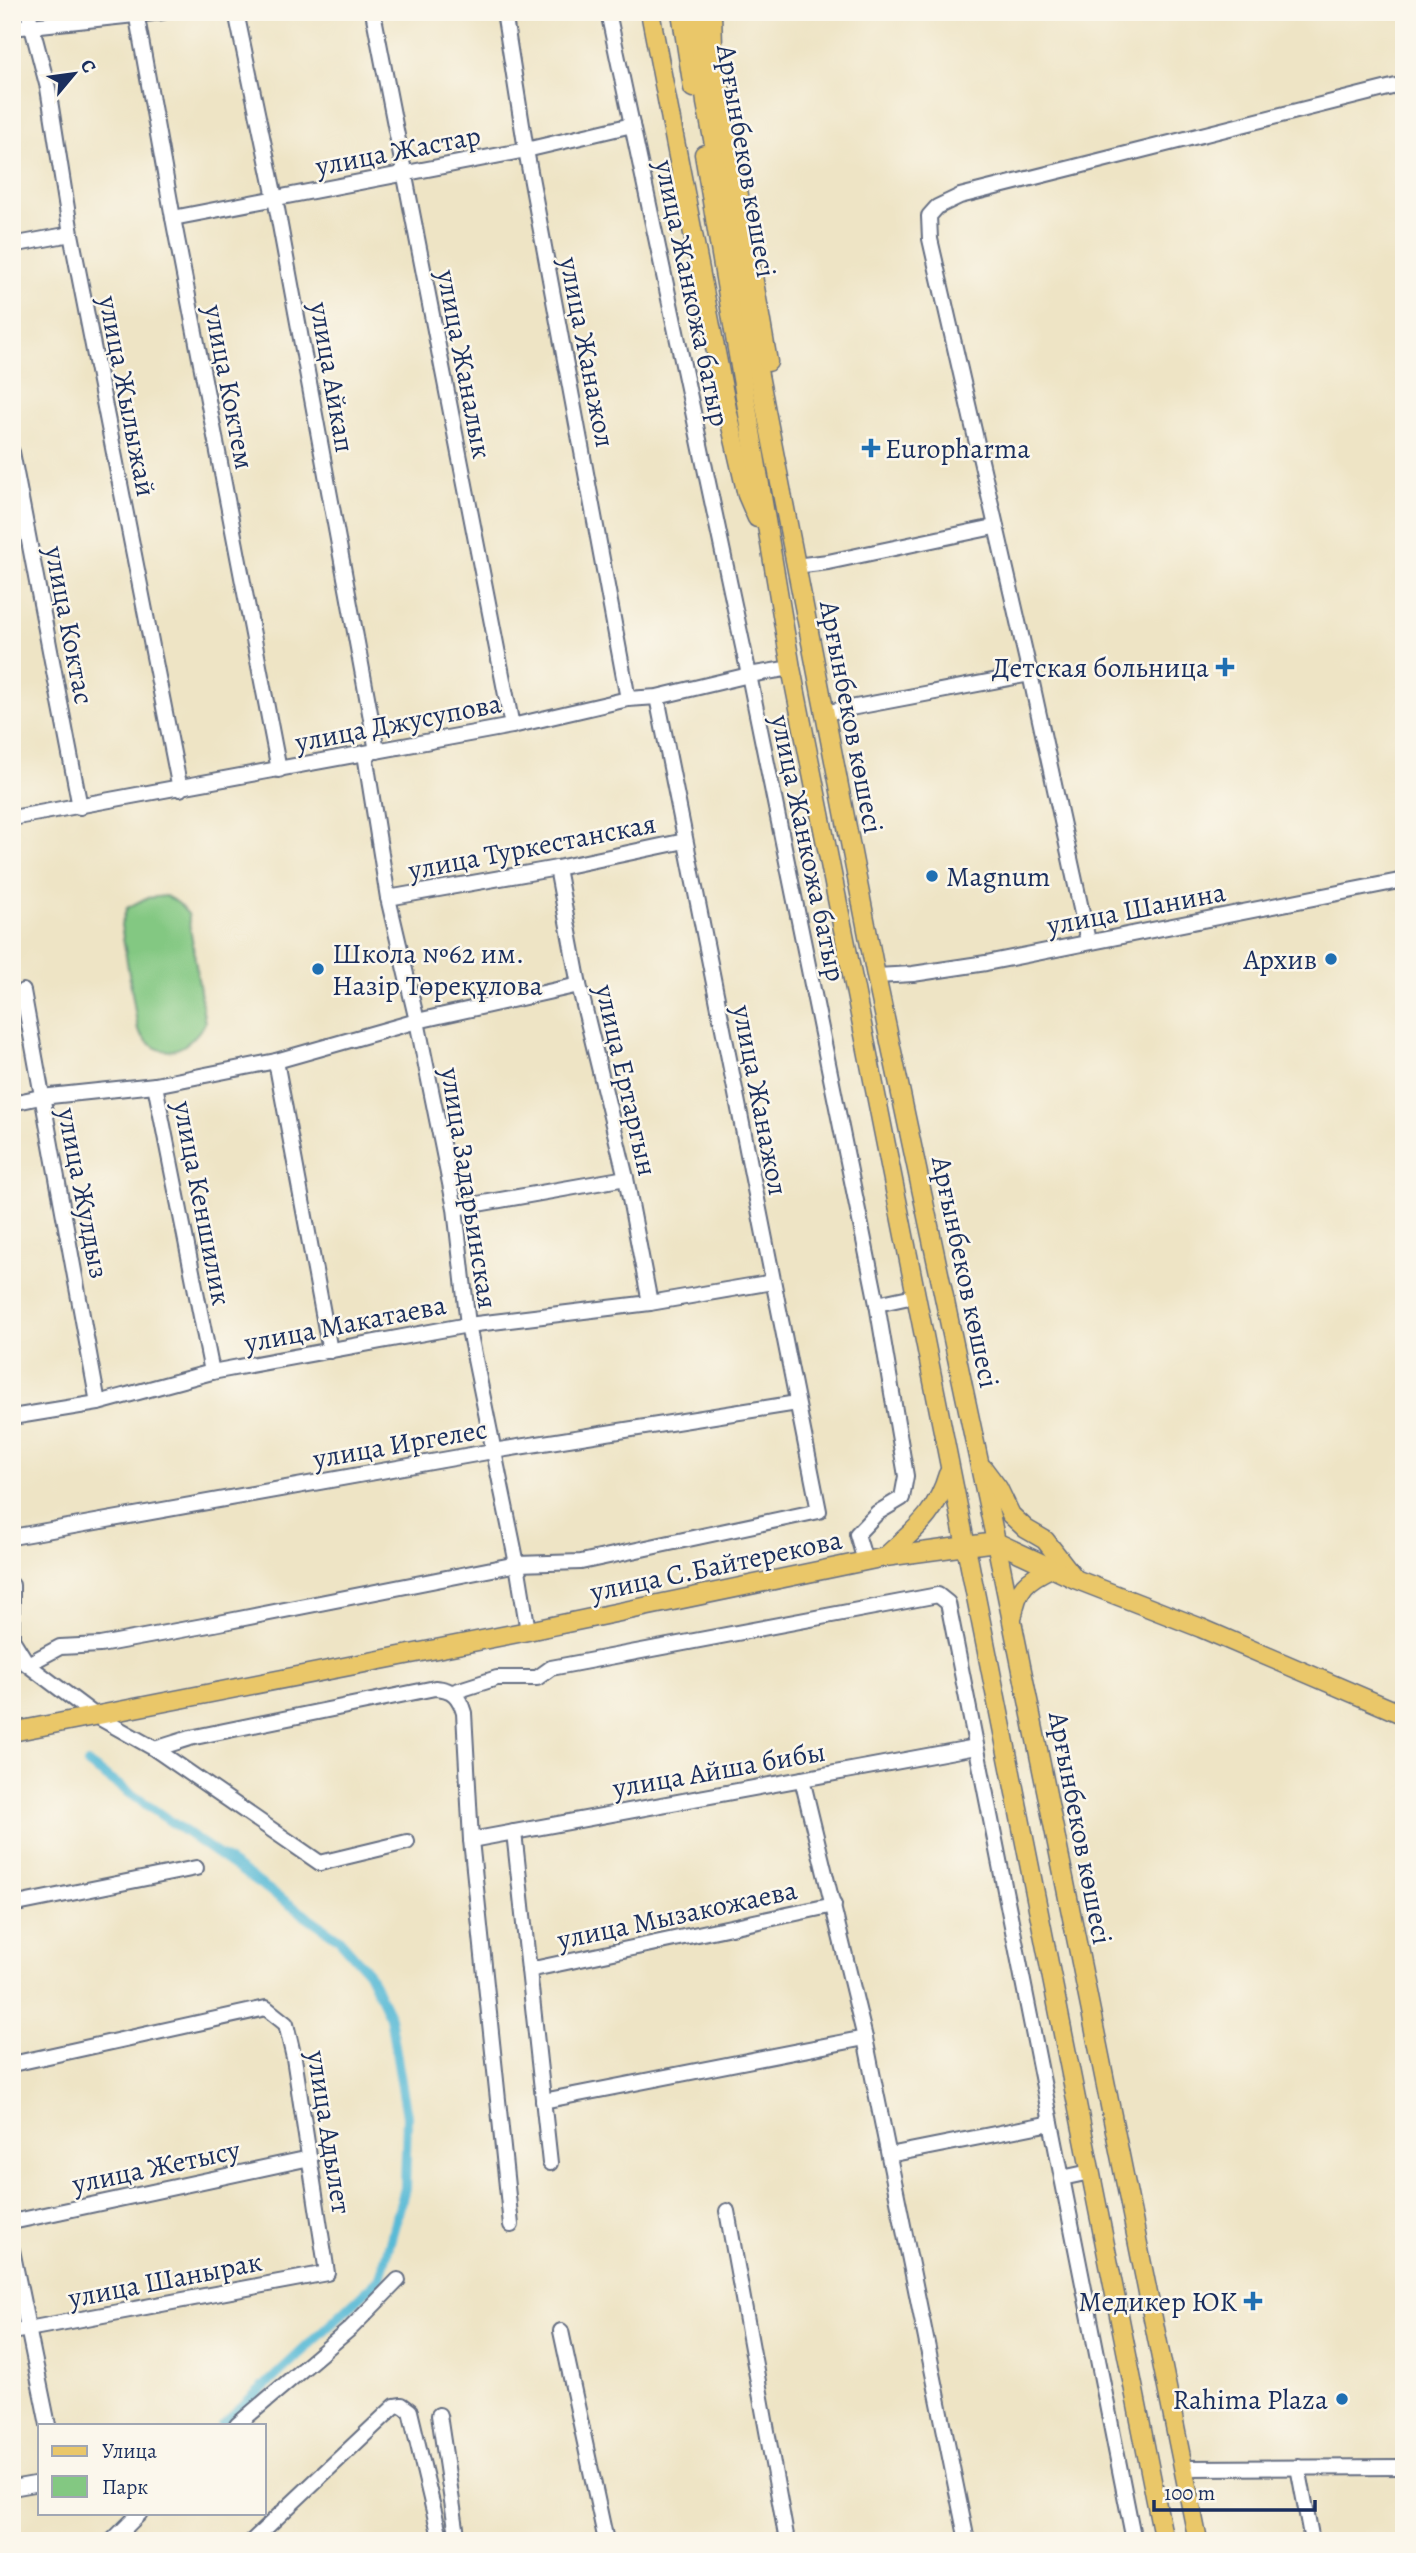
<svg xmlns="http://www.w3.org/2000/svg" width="1416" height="2553" viewBox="0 0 1416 2553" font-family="Alegreya,serif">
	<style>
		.green { fill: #83c882; stroke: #4f7c70; stroke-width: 2 }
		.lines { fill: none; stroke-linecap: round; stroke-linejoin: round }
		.canal { stroke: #58bad6; stroke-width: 10 }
		.minor-casing { stroke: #656e82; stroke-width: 18 }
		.major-casing { stroke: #656e82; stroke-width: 21 }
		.minor { stroke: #fff; stroke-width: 14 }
		.major { stroke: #eac769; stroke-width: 18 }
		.poi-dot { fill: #1f6fb2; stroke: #fbf7ec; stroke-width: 2.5 }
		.labels { text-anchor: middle; stroke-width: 5; stroke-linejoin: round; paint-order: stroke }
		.street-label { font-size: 28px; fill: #1b2f5e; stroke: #fbf7ec }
		.poi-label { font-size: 28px; fill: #1b2f5e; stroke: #fbf7ec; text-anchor: end }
	</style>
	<rect width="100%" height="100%" fill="#fbf7ec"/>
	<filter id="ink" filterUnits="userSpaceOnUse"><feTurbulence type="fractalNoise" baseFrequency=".0143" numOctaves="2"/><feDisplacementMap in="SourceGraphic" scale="14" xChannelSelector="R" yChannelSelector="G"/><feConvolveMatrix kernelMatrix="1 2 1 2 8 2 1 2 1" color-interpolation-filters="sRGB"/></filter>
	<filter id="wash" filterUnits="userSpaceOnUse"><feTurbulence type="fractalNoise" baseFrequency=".00686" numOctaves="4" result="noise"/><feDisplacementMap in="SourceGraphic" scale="28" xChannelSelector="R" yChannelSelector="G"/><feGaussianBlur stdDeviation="1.57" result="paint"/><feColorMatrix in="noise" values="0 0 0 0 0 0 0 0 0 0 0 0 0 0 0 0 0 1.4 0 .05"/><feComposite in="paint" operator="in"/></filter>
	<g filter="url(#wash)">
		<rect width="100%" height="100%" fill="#eee4c5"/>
		<path class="green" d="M166,896L178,903L188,914L205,1023C186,1052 160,1064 138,1030L121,925L127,908L146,898Z"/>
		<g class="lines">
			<g class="canal">
				<path d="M88,1764L338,1938L368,1972L390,2017L407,2116L405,2188L380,2278L223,2425"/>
				<path d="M100,2541L130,2513"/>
			</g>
		</g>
	</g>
	<g filter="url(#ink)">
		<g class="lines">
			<defs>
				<g id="minor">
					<path d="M28,12L48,88L71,234L180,789"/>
					<path d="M136,12L173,218L279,770"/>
					<path d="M236,12L275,198L377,751"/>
					<path d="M373,12L512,726"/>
					<path d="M504,12L526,150L628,699"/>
					<path d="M608,12L749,675L877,1304L906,1476L902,1498L877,1513L857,1534L865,1561"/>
					<path d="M12,28L163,12"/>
					<path d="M173,218L526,150L632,125"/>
					<path d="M12,245L71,234"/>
					<path d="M12,452L80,807"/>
					<path d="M795,566L828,562L994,527"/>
					<path d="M824,713L1030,674"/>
					<path d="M365,754L388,898L417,1021L455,1208L468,1325L517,1564L528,1631"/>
					<path d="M12,818L512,726L628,699L657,697L749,675L791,668"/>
					<path d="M557,868L579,985L626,1178L650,1303"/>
					<path d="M388,898L557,868L685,841"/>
					<path d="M1088,941L1030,674L930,239L929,216L937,207L960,196L1404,84"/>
					<path d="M876,976L913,974L986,963L1404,880"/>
					<path d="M23,991L98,1403"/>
					<path d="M276,1061L330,1351"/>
					<path d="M155,1085L212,1372"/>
					<path d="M12,1103L41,1097L155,1085L276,1061L417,1021L579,985"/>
					<path d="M455,1208L626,1178"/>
					<path d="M877,1304L914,1296"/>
					<path d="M12,1417L98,1403L212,1372L468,1325L650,1303L773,1282"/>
					<path d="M12,1537L493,1451L797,1403"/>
					<path d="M12,1585V1639L25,1660"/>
					<path d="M12,1653L96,1716L155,1749L320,1863L407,1842"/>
					<path d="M28,1664L60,1647L100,1645L214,1624L517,1564L581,1562L819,1511L657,697"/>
					<path d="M453,1692L497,1678H537L551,1668L938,1595L948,1603L1134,2541"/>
					<path d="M155,1749L190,1738L435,1688C453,1689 459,1696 464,1713L471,1840L511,2225"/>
					<path d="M802,1779L865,2038L967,2541"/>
					<path d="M514,1832L550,2163"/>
					<path d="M471,1840L976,1747"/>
					<path d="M12,1905L196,1868"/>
					<path d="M529,1970L834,1905"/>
					<path d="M12,2064L266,2008L286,2024L294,2058L327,2273L12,2332"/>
					<path d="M543,2101L865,2038"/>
					<path d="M889,2155L1051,2123"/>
					<path d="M1062,2178L1090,2172"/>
					<path d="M727,2211L787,2541"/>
					<path d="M12,2222L310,2158"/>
					<path d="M12,2250L48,2425"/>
					<path d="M561,2331L606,2541"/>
					<path d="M439,2415L458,2541"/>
					<path d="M237,2425L351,2328L398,2280"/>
					<path d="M1298,2467L1312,2541"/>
					<path d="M1184,2468L1404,2467"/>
					<path d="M12,2488L40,2483"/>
					<path d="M112,2541L140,2513"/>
					<path d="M252,2541L395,2406L402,2405L410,2411L441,2541"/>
				</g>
				<g id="major">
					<path d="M650,12L727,409L747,495L757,518"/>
					<path d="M681,12L693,88"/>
					<path d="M697,12L706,103L876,976L996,1542L1198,2541"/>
					<path d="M712,12L713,46L768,362"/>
					<path d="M704,154L791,668L1164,2541"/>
					<path d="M983,1468L998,1488L1011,1515L1026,1529L1045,1540L1073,1576"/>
					<path d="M885,1557C915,1529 936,1515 948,1474"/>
					<path d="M1013,1615C1017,1588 1027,1579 1051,1568"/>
					<path d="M12,1732L528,1631L885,1557L996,1542L1075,1579L1201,1628L1404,1715"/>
				</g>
			</defs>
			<use href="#minor" class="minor-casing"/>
			<use href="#major" class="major-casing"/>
			<use href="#minor" class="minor"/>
			<use href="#major" class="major"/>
		</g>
	</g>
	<g class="poi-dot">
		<path d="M867.5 437.5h7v7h7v7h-7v7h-7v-7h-7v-7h7z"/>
		<path d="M1221.5 656.5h7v7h7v7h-7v7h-7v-7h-7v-7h7z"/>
		<circle cx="932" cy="876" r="7"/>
		<circle cx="1331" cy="959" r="7"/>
		<circle cx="318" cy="969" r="7"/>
		<path d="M1249.5 2290.5h7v7h7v7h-7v7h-7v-7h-7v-7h7z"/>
		<circle cx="1342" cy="2399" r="7"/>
	</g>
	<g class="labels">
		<g class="street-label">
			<text transform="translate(398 150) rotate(-11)" y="10">улица Жастар</text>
			<text transform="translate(747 161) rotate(80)" y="10">Арғынбеков көшесі</text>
			<text transform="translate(693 293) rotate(78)" y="10">улица Жанкожа батыр</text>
			<text transform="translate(588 352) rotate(79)" y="10">улица Жанажол</text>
			<text transform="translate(465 364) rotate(79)" y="10">улица Жаналык</text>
			<text transform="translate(333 377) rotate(80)" y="10">улица Айкап</text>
			<text transform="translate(230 387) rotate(79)" y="10">улица Коктем</text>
			<text transform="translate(128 396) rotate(79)" y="10">улица Жылыжай</text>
			<text transform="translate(70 625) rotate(79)" y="10">улица Коктас</text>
			<text transform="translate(852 717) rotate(79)" y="10">Арғынбеков көшесі</text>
			<text transform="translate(398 722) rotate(-11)" y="10">улица Джусупова</text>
			<text transform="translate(532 846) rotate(-11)" y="10">улица Туркестанская</text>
			<text transform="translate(809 848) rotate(78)" y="10">улица Жанкожа батыр</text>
			<text transform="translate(1136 908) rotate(-11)" y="10">улица Шанина</text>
			<text transform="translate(627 1080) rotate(77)" y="10">улица Ертаргын</text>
			<text transform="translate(761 1100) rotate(79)" y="10">улица Жанажол</text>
			<text transform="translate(470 1188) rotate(81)" y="10">улица Задарьинская</text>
			<text transform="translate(84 1193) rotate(79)" y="10">улица Жулдыз</text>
			<text transform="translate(203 1203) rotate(79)" y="10">улица Кеншилик</text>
			<text transform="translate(966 1272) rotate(78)" y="10">Арғынбеков көшесі</text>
			<text transform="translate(345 1323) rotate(-11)" y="10">улица Макатаева</text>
			<text transform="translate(400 1443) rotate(-10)" y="10">улица Иргелес</text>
			<text transform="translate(716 1565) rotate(-12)" y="10">улица С.Байтерекова</text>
			<text transform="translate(719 1769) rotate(-10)" y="10">улица Айша бибы</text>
			<text transform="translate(1081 1828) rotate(79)" y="10">Арғынбеков көшесі</text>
			<text transform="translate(677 1914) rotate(-12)" y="10">улица Мызакожаева</text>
			<text transform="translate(330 2132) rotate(81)" y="10">улица Адылет</text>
			<text transform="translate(156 2166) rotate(-12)" y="10">улица Жетысу</text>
			<text transform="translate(165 2279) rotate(-11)" y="10">улица Шанырак</text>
		</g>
		<g class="poi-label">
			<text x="885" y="458" text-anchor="start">Europharma</text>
			<text x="1209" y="677">Детская больница</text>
			<text x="946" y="886" text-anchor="start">Magnum</text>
			<text x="332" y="963" text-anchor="start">Школа №62 им.<tspan x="332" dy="32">Назір Төреқұлова</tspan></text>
			<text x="1317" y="969">Архив</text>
			<text x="1237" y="2311">Медикер ЮK</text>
			<text x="1328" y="2409">Rahima Plaza</text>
		</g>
	</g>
	<rect width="1416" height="2553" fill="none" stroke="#fbf7ec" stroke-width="42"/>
	<rect x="38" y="2424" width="228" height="91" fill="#fbf7ec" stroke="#a1a7b3" stroke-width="2"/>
	<rect x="52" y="2446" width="35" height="10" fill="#eac769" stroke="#a1a7b3" stroke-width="2"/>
	<text x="102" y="2458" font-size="21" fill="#1b2f5e">Улица</text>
	<rect x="52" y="2476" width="35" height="21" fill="#83c882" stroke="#a1a7b3" stroke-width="2"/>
	<text x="102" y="2494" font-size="21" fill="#1b2f5e">Парк</text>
	<g transform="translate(74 74) rotate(61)" stroke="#fbf7ec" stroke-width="5" paint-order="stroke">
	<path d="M0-5L12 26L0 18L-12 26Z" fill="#1b2f5e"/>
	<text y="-10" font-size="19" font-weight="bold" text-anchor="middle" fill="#1b2f5e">С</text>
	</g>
	<path d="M1154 2500v10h161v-10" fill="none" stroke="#1b2f5e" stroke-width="3.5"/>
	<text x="1164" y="2500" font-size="21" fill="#1b2f5e" stroke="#fbf7ec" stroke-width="5" paint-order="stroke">100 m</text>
</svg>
